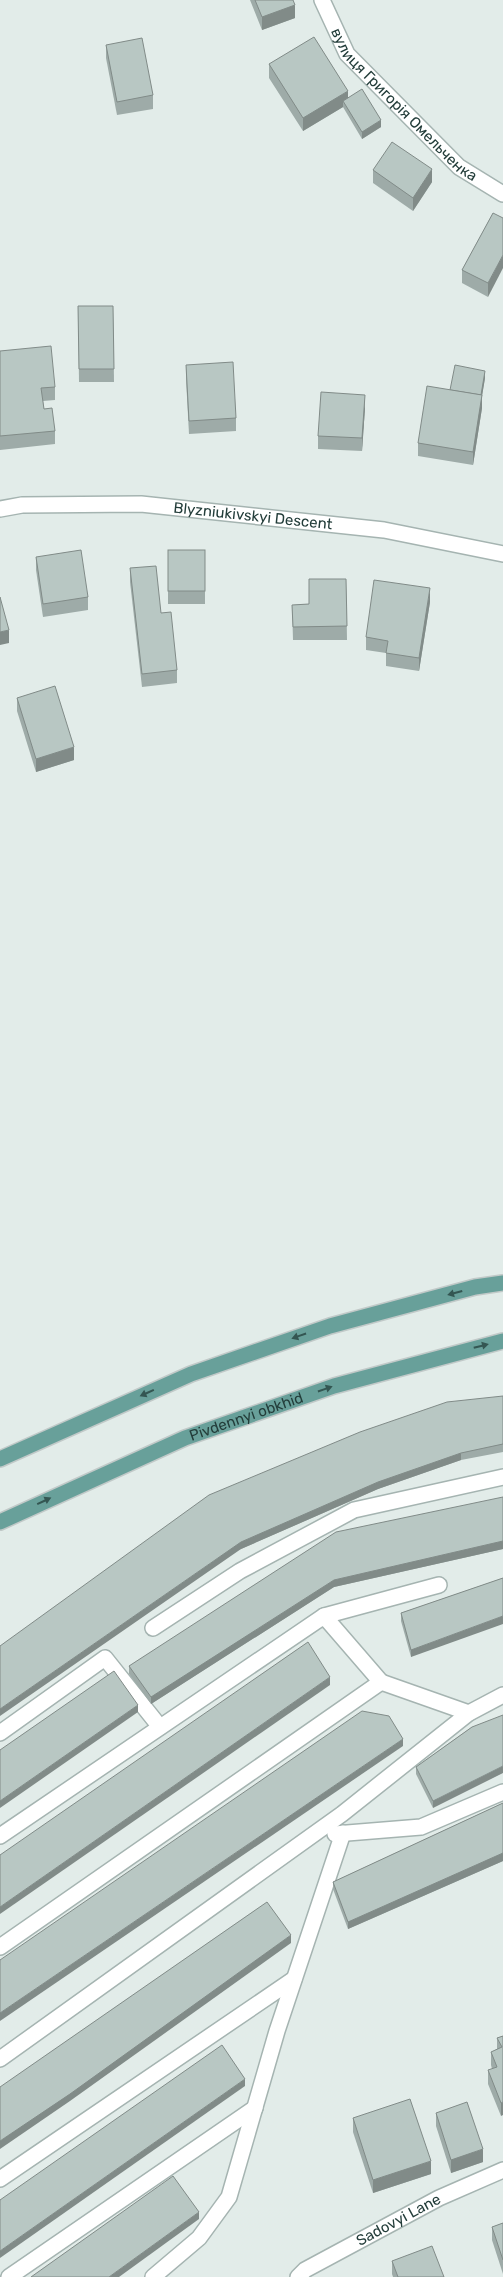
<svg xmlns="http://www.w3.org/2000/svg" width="503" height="2277" viewBox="0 0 503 2277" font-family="Rubik,sans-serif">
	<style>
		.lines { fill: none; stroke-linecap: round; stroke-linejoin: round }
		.minor-casing { stroke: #a5b4b1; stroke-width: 18 }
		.major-casing { stroke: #c1c9c8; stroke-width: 18 }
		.minor { stroke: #fff; stroke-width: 15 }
		.major { stroke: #68a09a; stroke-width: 15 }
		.wall { fill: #9eaba8 }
		.shaded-wall { fill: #818b88 }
		.building { fill: #b8c7c3; stroke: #818b88 }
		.oneway { fill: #345652 }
		.labels { text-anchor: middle; stroke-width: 4; stroke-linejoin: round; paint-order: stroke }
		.street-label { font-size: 15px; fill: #233d3a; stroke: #f3f9f7 }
	</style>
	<rect width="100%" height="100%" fill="#e2ece9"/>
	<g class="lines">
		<defs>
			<g id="minor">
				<path id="s1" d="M322,0L347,54L459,167L503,194"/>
				<path id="s2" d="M0,509L22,505L141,504L384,530L503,554"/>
				<path d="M324,1616L439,1585"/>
				<path d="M153,1628L240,1571L354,1510L503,1477"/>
				<path d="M0,1733L105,1658L160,1727"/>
				<path d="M335,1834L421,1827L503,1792"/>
				<path d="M0,1836L324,1616L381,1682"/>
				<path d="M0,1947L381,1682L469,1713"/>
				<path d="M0,2059L342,1814L469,1713L503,1695"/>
				<path d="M0,2179L294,1979"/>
				<path d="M9,2277L255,2108"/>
				<path d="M153,2277L199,2238L229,2197L277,2031L343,1833"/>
				<path id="s3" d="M298,2277L305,2270L439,2198L503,2170"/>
			</g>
			<g id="major">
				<path d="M0,1459L191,1374L330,1326L475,1287L503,1283"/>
				<path id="s4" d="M0,1522L185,1438L334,1386L503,1341"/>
			</g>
		</defs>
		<use href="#minor" class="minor-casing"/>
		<use href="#major" class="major-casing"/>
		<use href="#minor" class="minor"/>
		<use href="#major" class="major"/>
	</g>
	<g class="wall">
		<path d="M250,0H293L295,18L262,30Z"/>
		<path d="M106,45L153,95V109L117,115L106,58Z"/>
		<path d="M269,64L348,97L381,127L362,139L343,107L303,131L269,78Z"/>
		<path d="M373,170L432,182L413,211L373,183Z"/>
		<path d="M493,213L488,297L462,283V270Z"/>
		<path d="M78,306H113L114,382H79Z"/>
		<path d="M0,351L55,387V400L43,401L44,409L55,431V444L0,450Z"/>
		<path d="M186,365L236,418V431L189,434L186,379Z"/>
		<path d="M485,378L482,396V408L473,465L418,456V443L450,390Z"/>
		<path d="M365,408L362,451L318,449V436Z"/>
		<rect x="168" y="550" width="37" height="54"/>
		<path d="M36,557L88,597V610L43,617L36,570Z"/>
		<path d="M130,568L161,613L177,670V683L142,687L130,582Z"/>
		<path d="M346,579L347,640H293L292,605L309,604Z"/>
		<path d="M430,602L419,671L386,666V653L366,650V637Z"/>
		<path d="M17,698L74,760L36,772L17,711Z"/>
		<path d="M503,1396V1452L461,1460L378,1489L241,1549L0,1646Z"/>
		<path d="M503,1497V1549L334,1587L151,1704L129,1674V1666Z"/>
		<path d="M503,1578L411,1657L401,1621V1613Z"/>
		<path d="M472,1727L433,1808L416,1774V1767Z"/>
		<path d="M503,1803V1861L348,1929L333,1889V1882Z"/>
		<path d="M503,2036L501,2116L488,2084V2070L492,2069L491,2065V2052L497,2049V2038Z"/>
		<path d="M436,2113L483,2162L451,2173L436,2126Z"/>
		<path d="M353,2118L431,2174L373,2193L353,2132Z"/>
		<path d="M503,2223V2274L492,2240V2227Z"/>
		<path d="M392,2261L444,2277H393L392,2274Z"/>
	</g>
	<g class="shaded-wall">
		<path d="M295,5V18L262,30V17Z"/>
		<path d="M348,91V104L343,101V107L303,131V118Z"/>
		<path d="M381,120V127L362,139V132Z"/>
		<path d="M432,169V182L413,211V198Z"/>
		<path d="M503,255V268L488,297V283Z"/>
		<path d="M485,371V378L482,396V408L473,465V452L480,398Z"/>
		<path d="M365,395V408L362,451V438Z"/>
		<path d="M430,588V602L419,671V658Z"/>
		<path d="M9,630V643L0,645V632Z"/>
		<path d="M74,747V760L36,772V759Z"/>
		<path d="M461,1453V1460L378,1489L241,1549L0,1716V1709L241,1542L378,1482Z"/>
		<path d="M503,1541V1549L334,1587L151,1704V1697L334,1580Z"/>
		<path d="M503,1616V1624L411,1657V1650Z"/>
		<path d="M330,1677V1685L0,1914V1907Z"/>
		<path d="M138,1705V1712L0,1808V1801Z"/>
		<path d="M403,1739V1746L0,2021V2013Z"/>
		<path d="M503,1766V1773L433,1808V1801Z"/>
		<path d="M503,1853V1861L348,1929V1922Z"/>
		<path d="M291,1935V1943L70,2101L0,2149V2141Z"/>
		<path d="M245,2079V2086L0,2258V2251Z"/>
		<path d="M503,2102V2115L501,2116V2103Z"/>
		<path d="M483,2149V2162L451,2173V2160Z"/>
		<path d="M431,2161V2174L373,2193V2180Z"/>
		<path d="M199,2212V2219L119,2277H109Z"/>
	</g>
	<g class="building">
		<path d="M255,0H293L295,5L262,17Z"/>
		<path d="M314,37L348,91L303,118L269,64Z"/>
		<path d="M142,38L153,95L117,102L106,45Z"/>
		<path d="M362,89L381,120L362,132L343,101Z"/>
		<path d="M392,142L432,169L413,198L373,170Z"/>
		<path d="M493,213L503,218V255L488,283L462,270Z"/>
		<path d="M78,306H113L114,369H79Z"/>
		<path d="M51,346L55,387L41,388L44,409L52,408L55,431L0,436V351Z"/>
		<path d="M233,362L236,418L189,421L186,365Z"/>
		<path d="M455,365L485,371L481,395L450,390Z"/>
		<path d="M427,386L482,395L473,452L418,443Z"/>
		<path d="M321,392L365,395L362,438L318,436Z"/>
		<path d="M81,550L88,597L43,604L36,557Z"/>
		<rect x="168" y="550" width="37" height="41"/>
		<path d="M156,566L161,613L171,612L177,670L142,674L130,568Z"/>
		<path d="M309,579H346L347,626L293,627L292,605L309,604Z"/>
		<path d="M374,580L430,588L419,658L386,653L388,641L366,637Z"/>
		<path d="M0,597L9,630L0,632Z"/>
		<path d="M55,686L74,747L36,759L17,698Z"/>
		<path d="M503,1396V1444L461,1453L378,1482L241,1542L0,1709V1646L209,1495L360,1432L447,1402Z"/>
		<path d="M503,1497V1541L334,1580L151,1697L129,1666L336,1532Z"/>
		<path d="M503,1578V1616L411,1650L401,1613Z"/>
		<path d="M308,1642L330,1677L0,1907V1855Z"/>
		<path d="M114,1671L138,1705L0,1801V1750Z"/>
		<path d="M362,1711L389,1716L403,1739L0,2013V1960Z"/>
		<path d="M503,1715V1766L433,1801L416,1767L472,1727Z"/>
		<path d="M503,1803V1853L348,1922L333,1882Z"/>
		<path d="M267,1902L291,1935L70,2094L0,2141V2087Z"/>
		<path d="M503,2036V2102L501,2103L488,2070L497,2067L491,2052L502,2047L497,2038Z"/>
		<path d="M222,2045L245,2079L0,2251V2200Z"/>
		<path d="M410,2099L431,2161L373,2180L353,2118Z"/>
		<path d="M467,2102L483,2149L451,2160L436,2113Z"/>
		<path d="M173,2176L199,2212L109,2277H31Z"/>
		<path d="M503,2223V2260L492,2227Z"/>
		<path d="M432,2246L444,2277H398L392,2261Z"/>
	</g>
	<defs><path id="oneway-solid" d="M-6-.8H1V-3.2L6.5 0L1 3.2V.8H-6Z" transform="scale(1.25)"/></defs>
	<g class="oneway">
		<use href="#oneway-solid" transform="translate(455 1293) rotate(165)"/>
		<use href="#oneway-solid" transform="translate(299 1336) rotate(161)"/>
		<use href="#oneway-solid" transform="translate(481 1346) rotate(-14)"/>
		<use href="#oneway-solid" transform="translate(325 1389) rotate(-19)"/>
		<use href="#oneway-solid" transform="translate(147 1393) rotate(156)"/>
		<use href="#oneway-solid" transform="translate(44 1501) rotate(-25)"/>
	</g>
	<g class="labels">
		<g class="street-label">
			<text dy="5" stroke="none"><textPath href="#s1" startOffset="135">вулиця Григорія Омельченка</textPath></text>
			<text dy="5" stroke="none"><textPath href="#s2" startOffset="254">Blyzniukivskyi Descent</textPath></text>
			<text dy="5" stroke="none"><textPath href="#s4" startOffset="268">Pivdennyi obkhid</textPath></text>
			<text dy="5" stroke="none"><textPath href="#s3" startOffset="116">Sadovyi Lane</textPath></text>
		</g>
	</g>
</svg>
